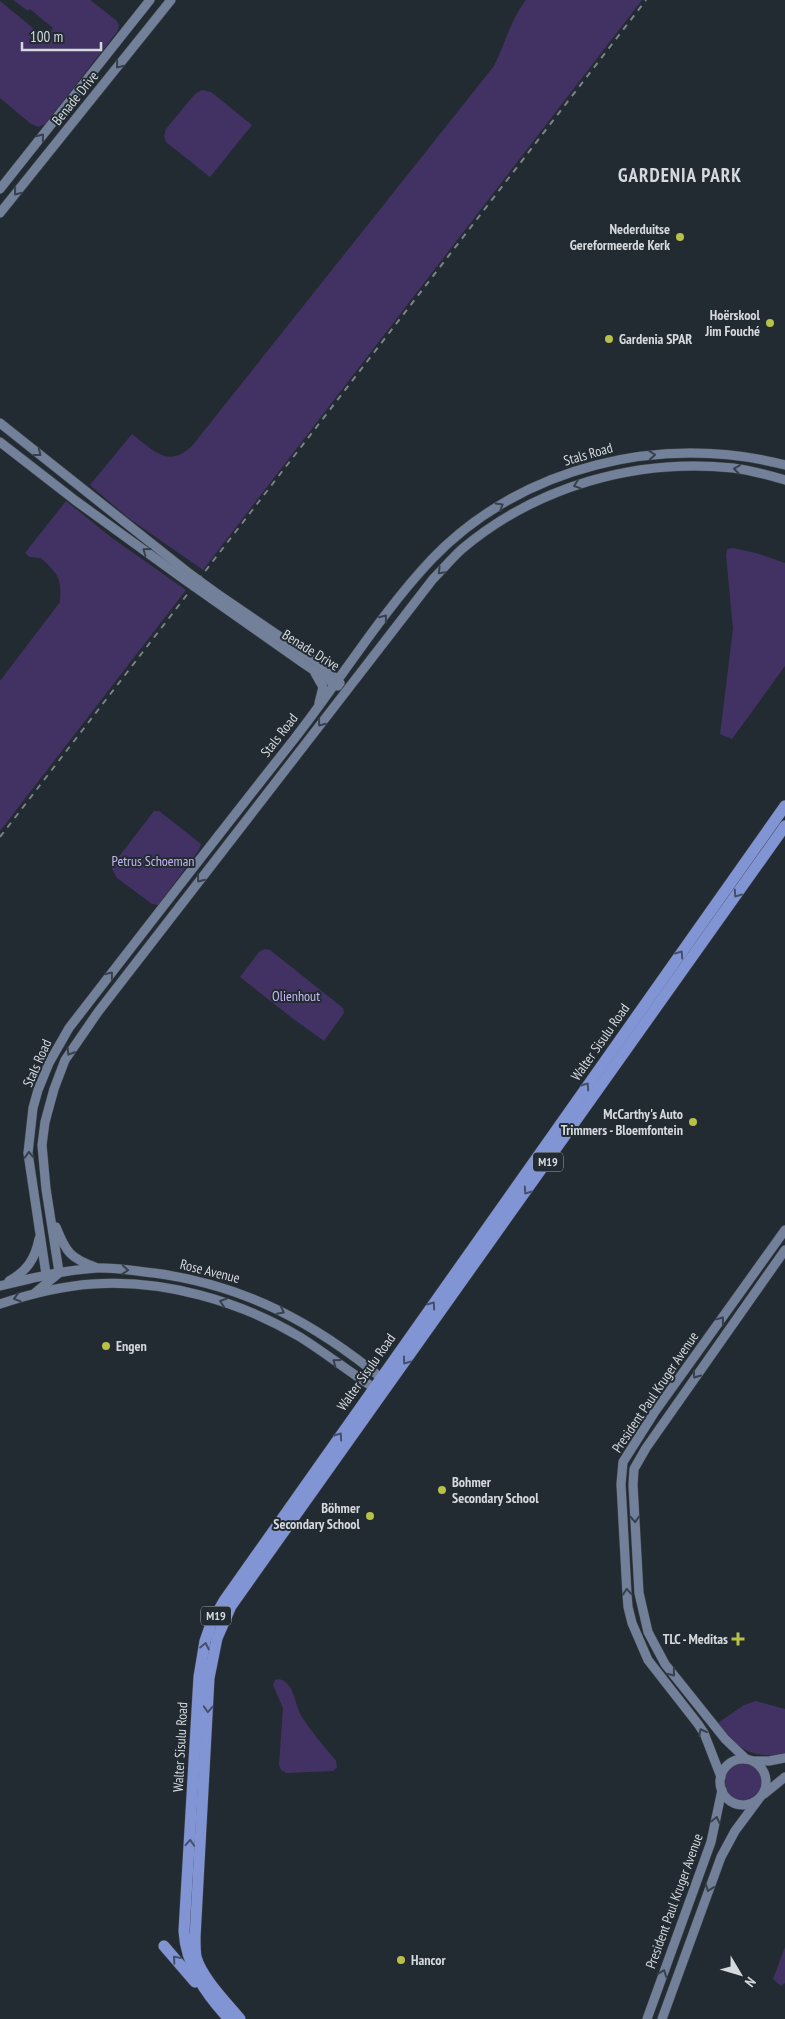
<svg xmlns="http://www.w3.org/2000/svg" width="785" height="2019" viewBox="0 0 785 2019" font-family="'PT Sans Narrow',sans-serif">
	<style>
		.green { fill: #423263 }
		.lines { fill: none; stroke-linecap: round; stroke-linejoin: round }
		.secondary-casing { stroke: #40464d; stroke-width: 10 }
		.highway-casing { stroke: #40464d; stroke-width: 12 }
		.secondary { stroke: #738099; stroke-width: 9 }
		.highway { stroke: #8195d4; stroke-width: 11 }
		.rail { stroke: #7c8389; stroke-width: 2; stroke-dasharray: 6 6; stroke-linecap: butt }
		.secondary-bridge-casing { stroke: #40464d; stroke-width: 10; stroke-linecap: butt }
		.secondary-bridge { stroke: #738099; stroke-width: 9 }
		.oneway { stroke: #37404c }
		.oneway2 { stroke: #44506b }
		.poi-dot { fill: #b7c147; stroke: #232b32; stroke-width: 2 }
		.labels { text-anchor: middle; stroke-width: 4; stroke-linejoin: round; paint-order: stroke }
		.shield { fill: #232b32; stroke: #9fa5aa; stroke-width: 1 }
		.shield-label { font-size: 12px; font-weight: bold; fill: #d4d9de }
		.street-label { font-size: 14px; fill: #d4d9de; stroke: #232b32 }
		.poi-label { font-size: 14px; font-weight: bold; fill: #d4d9de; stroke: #232b32; text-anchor: end }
		.park-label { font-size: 14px; fill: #c6b6f1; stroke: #232b32 }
		.district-label { font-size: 19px; font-weight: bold; letter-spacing: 1px; fill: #d4d9de; stroke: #232b32 }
	</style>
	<rect width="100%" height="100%" fill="#232b32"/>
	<g class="green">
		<path d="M13,0H90L117,21L119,26L117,32L45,124L39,127L31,124L0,98V1L45,38L53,28L30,9L28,11Z"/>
		<path d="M526,0H642L203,570L127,517L90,485L132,434C153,450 168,469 192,446L494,66C505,44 511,19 526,0Z"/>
		<path d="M202,90L211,92L252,125L210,177L166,142L164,136L166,129L195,94Z"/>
		<path d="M66,501L112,538L186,590L0,831V681L60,602C62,578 58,574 41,558L30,557L25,553Z"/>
		<path d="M733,548L756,553L785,563V666L732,739L720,734L733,629L726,555L727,549Z"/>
		<path d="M154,811H159L201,844L199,850L158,905L152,904L117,878L111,867Z"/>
		<path d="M265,949L270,950L343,1008L344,1013L324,1041L292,1018L240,977L259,952Z"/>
		<path d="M279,1679C295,1683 294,1704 302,1717C312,1733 325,1747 336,1761L337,1767L333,1771L286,1773L281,1770L279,1765L283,1708L273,1685L275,1680Z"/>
		<path d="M756,1701L785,1709V1753C753,1760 737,1749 718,1723L744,1705Z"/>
		<circle cx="742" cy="1781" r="20"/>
		<path d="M785,1947V1983L781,1986L773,1979Z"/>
	</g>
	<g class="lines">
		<defs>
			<g id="secondary">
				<path d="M0,189L150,0"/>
				<path d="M0,213L171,0"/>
				<path d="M0,423L190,574"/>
				<path d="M0,442L76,501L185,580"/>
				<path d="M216,593L326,668L334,677L338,686"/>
				<path d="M212,599L303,663L330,681L340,683"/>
				<path d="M315,673L323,687L319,703"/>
				<path d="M56,1227C66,1252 70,1258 95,1267"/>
				<path d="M59,1272L46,1189L42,1145L45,1122L54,1089L65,1060L98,1012L433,579C443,569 452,558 462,549C537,486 636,458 733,468C750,470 768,475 785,480"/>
				<path d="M46,1274L28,1153L33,1108L38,1090L49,1063L69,1028C144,931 219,834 295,738C341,679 381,613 432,559C521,466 662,433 785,465"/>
				<path d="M9,1281C27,1271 35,1259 39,1239"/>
				<path d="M0,1286C32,1278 64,1270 97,1268C116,1267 135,1271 154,1273C245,1285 315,1323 385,1381"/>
				<path d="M36,1292L59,1273"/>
				<path d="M0,1304C30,1294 61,1286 93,1284C163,1279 240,1301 300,1337C327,1354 352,1374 379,1391"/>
				<path d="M746,1759L725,1739L665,1664L648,1632L639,1593L633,1485L634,1469L646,1448L785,1250"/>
				<circle cx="743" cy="1782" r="23"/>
				<path d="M753,1761H769L785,1758"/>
				<path d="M721,1777L704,1733L698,1724L648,1660L632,1623L628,1607L627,1594L621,1484L623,1462L654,1413L785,1230"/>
				<path d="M764,1794L785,1777"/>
				<path d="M647,2019L711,1842L722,1790"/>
				<path d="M662,2019L721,1857L735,1831L758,1800"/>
			</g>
			<g id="highway">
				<path d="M164,1946L195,1982"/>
				<path d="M229,2019C206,1994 186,1966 184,1931L199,1677L205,1641L211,1624L224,1601L785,806"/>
				<path d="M240,2019C226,2002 202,1978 196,1957C195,1951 195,1944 195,1937L209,1678L217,1638L231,1606L785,826"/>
			</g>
		</defs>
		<use href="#secondary" class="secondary-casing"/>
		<use href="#highway" class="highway-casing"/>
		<use href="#secondary" class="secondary"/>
		<use href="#highway" class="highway"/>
		<path class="rail" d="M0,837L646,0"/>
		<defs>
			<g id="secondary-bridge">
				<path d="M190,574L216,593"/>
				<path d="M185,580L212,599"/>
			</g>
		</defs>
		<use href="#secondary-bridge" class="secondary-bridge-casing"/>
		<use href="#secondary-bridge" class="secondary-bridge"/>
	</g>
	<defs><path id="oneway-chevron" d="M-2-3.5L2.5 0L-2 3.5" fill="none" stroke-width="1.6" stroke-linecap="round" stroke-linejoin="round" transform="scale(1.25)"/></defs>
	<g class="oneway">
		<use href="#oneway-chevron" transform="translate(119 65) rotate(129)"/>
		<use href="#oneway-chevron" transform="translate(41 137) rotate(-52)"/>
		<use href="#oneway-chevron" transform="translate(17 192) rotate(129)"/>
		<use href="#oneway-chevron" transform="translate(38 453) rotate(38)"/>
		<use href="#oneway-chevron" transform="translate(652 455) rotate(-5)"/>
		<use href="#oneway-chevron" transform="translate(737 469) rotate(-172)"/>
		<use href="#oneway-chevron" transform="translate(577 485) rotate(161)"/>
		<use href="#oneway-chevron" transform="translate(500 506) rotate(-31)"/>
		<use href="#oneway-chevron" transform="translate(146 551) rotate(-144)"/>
		<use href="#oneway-chevron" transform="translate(441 571) rotate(134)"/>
		<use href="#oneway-chevron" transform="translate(384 618) rotate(-52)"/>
		<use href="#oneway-chevron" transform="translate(321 723) rotate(128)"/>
		<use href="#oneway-chevron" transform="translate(200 879) rotate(128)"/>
		<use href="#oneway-chevron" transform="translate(110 975) rotate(-52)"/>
		<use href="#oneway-chevron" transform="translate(70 1052) rotate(122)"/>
		<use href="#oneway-chevron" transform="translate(29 1155) rotate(-92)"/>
		<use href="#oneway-chevron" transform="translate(125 1270) rotate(5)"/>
		<use href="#oneway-chevron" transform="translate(17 1298) rotate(163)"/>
		<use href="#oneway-chevron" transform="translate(223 1302) rotate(-162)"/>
		<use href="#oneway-chevron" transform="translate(281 1311) rotate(27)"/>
		<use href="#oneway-chevron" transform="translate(721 1320) rotate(-53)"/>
		<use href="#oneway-chevron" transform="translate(336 1362) rotate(-144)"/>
		<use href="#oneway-chevron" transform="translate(696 1375) rotate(125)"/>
		<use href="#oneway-chevron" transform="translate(635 1519) rotate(87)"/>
		<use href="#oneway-chevron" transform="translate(627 1592) rotate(-94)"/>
		<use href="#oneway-chevron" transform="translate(672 1673) rotate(51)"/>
		<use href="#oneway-chevron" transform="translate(702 1732) rotate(-118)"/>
		<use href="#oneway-chevron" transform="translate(716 1820) rotate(-77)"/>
		<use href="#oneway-chevron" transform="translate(709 1888) rotate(110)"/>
		<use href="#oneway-chevron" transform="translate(663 1973) rotate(-70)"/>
	</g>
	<g class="oneway2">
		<use href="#oneway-chevron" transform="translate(737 894) rotate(125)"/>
		<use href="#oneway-chevron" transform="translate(680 954) rotate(-55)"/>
		<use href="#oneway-chevron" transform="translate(586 1086) rotate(-55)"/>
		<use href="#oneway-chevron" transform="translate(527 1191) rotate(125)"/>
		<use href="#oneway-chevron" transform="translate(432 1305) rotate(-55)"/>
		<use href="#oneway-chevron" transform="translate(406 1361) rotate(126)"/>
		<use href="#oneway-chevron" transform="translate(339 1436) rotate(-55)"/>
		<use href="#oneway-chevron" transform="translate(205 1646) rotate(-78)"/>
		<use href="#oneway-chevron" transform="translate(208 1709) rotate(93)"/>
		<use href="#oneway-chevron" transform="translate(190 1843) rotate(-86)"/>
		<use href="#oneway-chevron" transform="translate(176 1959) rotate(-131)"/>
	</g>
	<g class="poi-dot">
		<circle cx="680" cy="237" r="5"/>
		<circle cx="770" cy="323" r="5"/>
		<circle cx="609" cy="339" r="5"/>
		<circle cx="693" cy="1122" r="5"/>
		<circle cx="106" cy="1346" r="5"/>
		<circle cx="442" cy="1490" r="5"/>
		<circle cx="370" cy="1516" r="5"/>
		<path d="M735.5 1631.5h5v5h5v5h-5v5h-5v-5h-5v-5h5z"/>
		<circle cx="401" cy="1960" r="5"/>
	</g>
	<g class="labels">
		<g class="shield">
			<rect x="533" y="1152.5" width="30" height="19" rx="4"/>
			<rect x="201" y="1606.5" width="30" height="19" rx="4"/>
		</g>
		<g class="shield-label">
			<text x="548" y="1166">M19</text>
			<text x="216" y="1620">M19</text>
		</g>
		<g class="street-label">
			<text transform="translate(75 98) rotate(-51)" y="5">Benade Drive</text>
			<text transform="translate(588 454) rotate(-16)" y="5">Stals Road</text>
			<text transform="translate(311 650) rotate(32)" y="5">Benade Drive</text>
			<text transform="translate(279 735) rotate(-52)" y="5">Stals Road</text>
			<text transform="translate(600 1042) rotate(-55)" y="5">Walter Sisulu Road</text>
			<text transform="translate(37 1063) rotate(-66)" y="5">Stals Road</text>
			<text transform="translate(210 1271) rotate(14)" y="5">Rose Avenue</text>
			<text transform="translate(366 1372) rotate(-55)" y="5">Walter Sisulu Road</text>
			<text transform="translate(655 1392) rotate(-56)" y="5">President Paul Kruger Avenue</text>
			<text transform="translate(180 1747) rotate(-87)" y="5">Walter Sisulu Road</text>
			<text transform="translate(674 1901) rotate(-70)" y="5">President Paul Kruger Avenue</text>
		</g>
		<g class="poi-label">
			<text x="670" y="234">Nederduitse<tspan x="670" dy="16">Gereformeerde Kerk</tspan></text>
			<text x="760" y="320">Hoërskool<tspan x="760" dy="16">Jim Fouché</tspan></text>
			<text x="619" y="344" text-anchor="start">Gardenia SPAR</text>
			<text x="683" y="1119">McCarthy's Auto<tspan x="683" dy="16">Trimmers - Bloemfontein</tspan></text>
			<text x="116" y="1351" text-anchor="start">Engen</text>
			<text x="452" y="1487" text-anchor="start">Bohmer<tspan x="452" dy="16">Secondary School</tspan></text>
			<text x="360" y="1513">Böhmer<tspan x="360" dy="16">Secondary School</tspan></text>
			<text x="728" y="1644">TLC - Meditas</text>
			<text x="411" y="1965" text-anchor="start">Hancor</text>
		</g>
		<g class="park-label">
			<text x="153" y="866">Petrus Schoeman</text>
			<text x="296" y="1001">Olienhout</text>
		</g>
		<g class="district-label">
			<text x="680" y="182">GARDENIA PARK</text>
		</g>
	</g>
	<g transform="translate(740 1974) rotate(128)" stroke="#232b32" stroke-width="4" paint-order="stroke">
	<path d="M0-4L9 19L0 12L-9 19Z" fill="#d4d9de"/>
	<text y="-8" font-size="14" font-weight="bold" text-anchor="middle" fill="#d4d9de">N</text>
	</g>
	<path d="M22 42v8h79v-8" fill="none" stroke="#d4d9de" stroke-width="2.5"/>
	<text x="30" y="42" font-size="15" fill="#d4d9de" stroke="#232b32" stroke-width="4" paint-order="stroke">100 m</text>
</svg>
